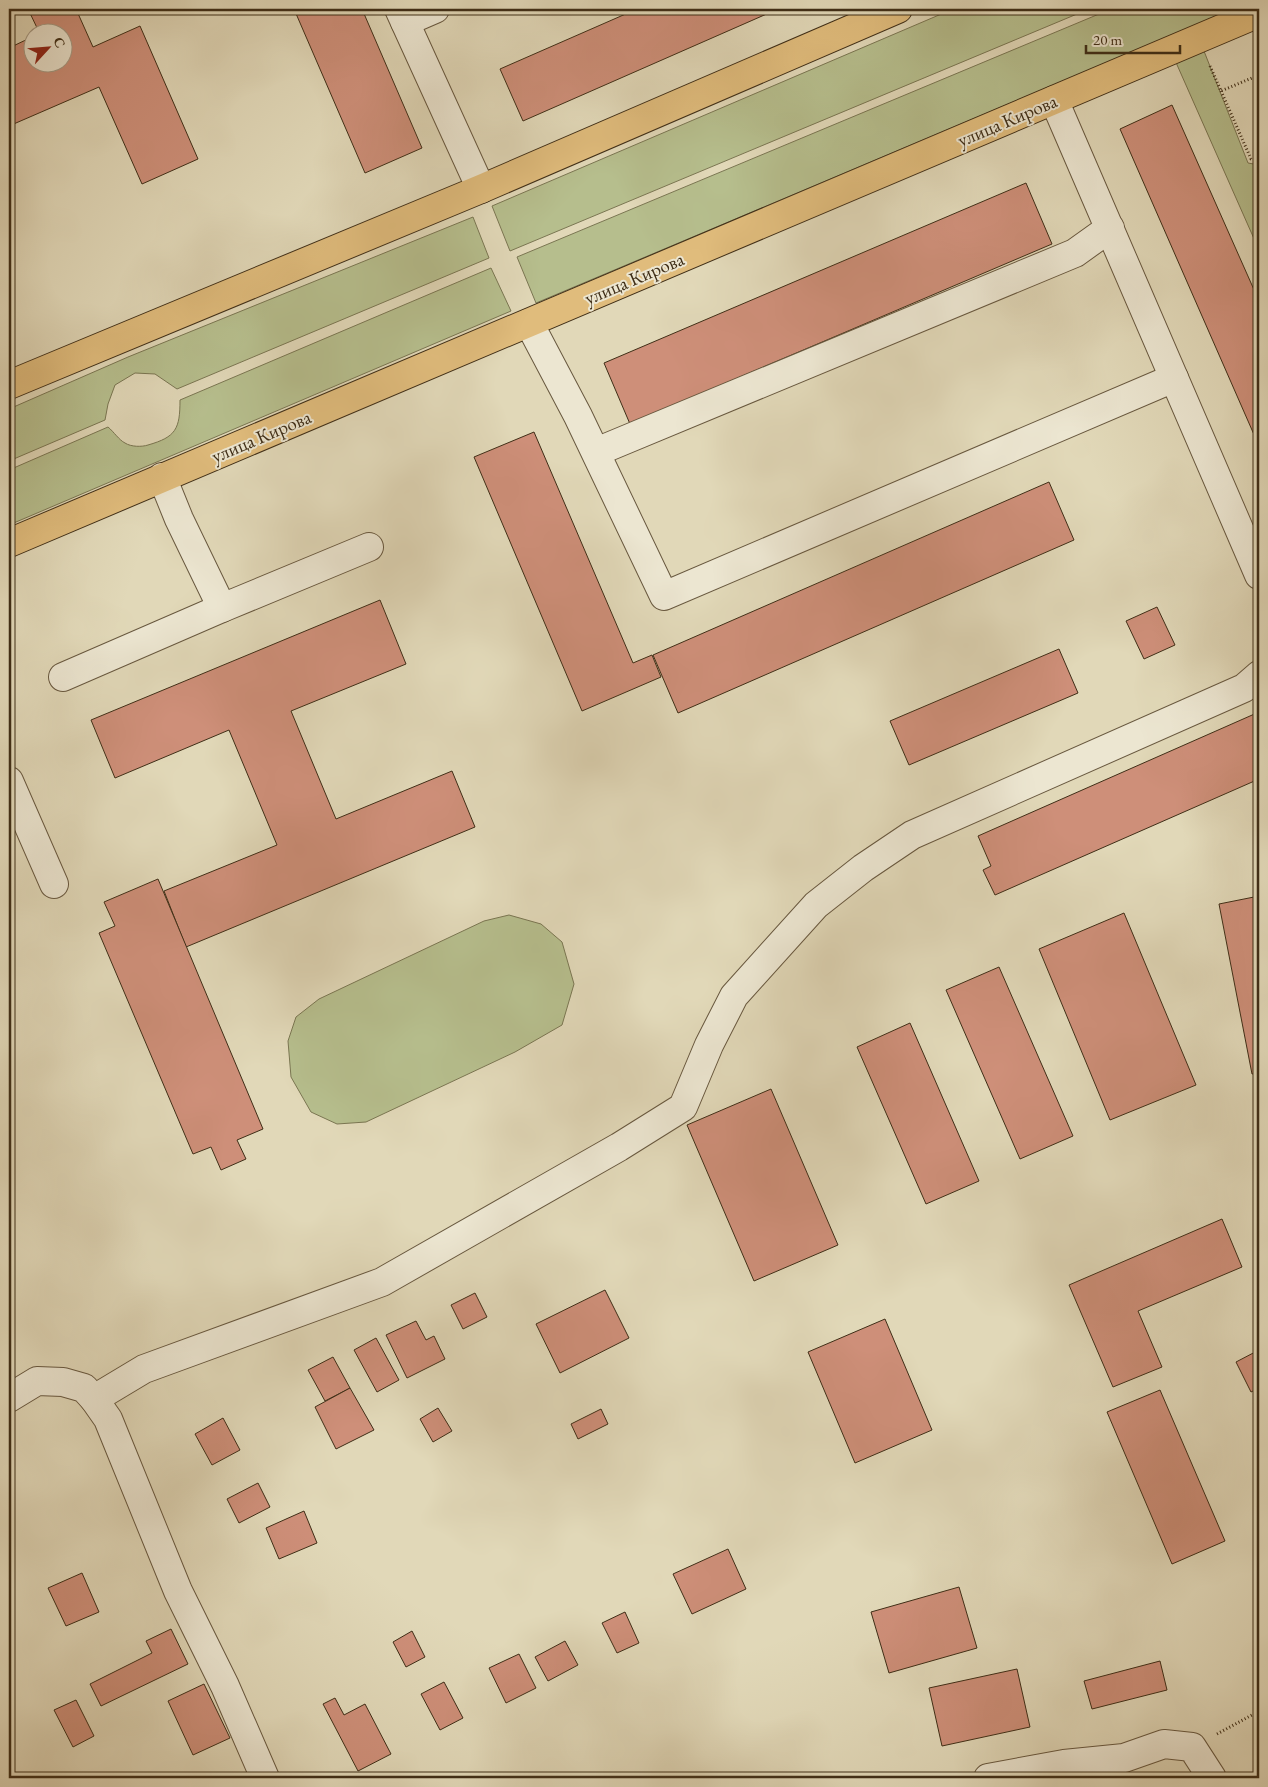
<svg xmlns="http://www.w3.org/2000/svg" width="1268" height="1787" viewBox="0 0 1268 1787" font-family="'EB Garamond',serif">
	<style>
		.green { fill: #b6be8d; stroke: #7a7652 }
		.building { fill: #ce8f79; stroke: #3f2e17 }
		.lines { fill: none; stroke-linecap: round; stroke-linejoin: round }
		.minor-casing { stroke: #68583f; stroke-width: 30 }
		.major-casing { stroke: #3f2e17; stroke-width: 30 }
		.path { stroke: #3f2e17; stroke-width: 3; stroke-dasharray: 1 2.5; stroke-linecap: butt }
		.minor { stroke: #ece6d1; stroke-width: 28 }
		.major { stroke: #e0bc7c; stroke-width: 28 }
		.labels { text-anchor: middle; stroke-width: 4; stroke-linejoin: round; paint-order: stroke }
		.street-label { font-size: 19px; fill: #3f2e17; stroke: #ece6d1 }
	</style>
	<rect width="100%" height="100%" fill="#e1d8b8"/>
	<filter id="stains"><feTurbulence type="fractalNoise" baseFrequency=".004" numOctaves="4"/><feColorMatrix values="0 0 0 0 .2 0 0 0 0 .09 0 0 0 0 .02 0 0 0 .5 -.17"/></filter>
	<radialGradient id="worn" r=".72"><stop offset=".6" stop-color="#630" stop-opacity="0"/><stop offset="1" stop-color="#630" stop-opacity=".3"/></radialGradient>
	<g class="green">
		<path d="M953,9H1089L510,251L492,206Z"/>
		<path d="M1111,9H1234L536,303L517,257Z"/>
		<path d="M1202,46L1248,163L1259,165V250L1174,58Z"/>
		<path d="M473,217L489,258L177,389L155,374L135,373L115,385L108,404L105,420L9,461V409L128,357Z"/>
		<path d="M491,268L511,311L9,525V470L108,427C114,432 119,440 125,443C131,447 142,447 148,445C176,437 180,429 180,400Z"/>
		<path d="M509,915L541,924L562,942L574,984L562,1025L515,1052L366,1122L337,1124L311,1112L291,1077L288,1041L296,1017L319,999L484,921Z"/>
	</g>
	<g class="building">
		<path d="M28,9H76L93,47L140,26L198,159L142,184L99,87L9,126V48L32,37V62H62V32H39Z"/>
		<path d="M294,9H362L422,148L365,173Z"/>
		<path d="M637,9H778L523,121L500,69Z"/>
		<path d="M1172,105L1259,301V446L1120,129Z"/>
		<path d="M1026,183L1052,244L630,424L604,363Z"/>
		<path d="M534,432L633,663L652,655L661,677L582,711L474,457Z"/>
		<path d="M1049,482L1074,540L678,713L653,655Z"/>
		<path d="M380,600L406,664L291,711L336,819L452,771L475,827L186,947L164,891L277,845L229,730L115,778L91,720Z"/>
		<path d="M1157,607L1175,645L1144,659L1126,621Z"/>
		<path d="M1059,649L1078,693L909,765L890,721Z"/>
		<path d="M1259,712V779L995,895L983,870L991,866L978,836Z"/>
		<path d="M158,879L263,1129L237,1140L246,1159L221,1170L211,1147L193,1154L99,933L115,926L104,902Z"/>
		<path d="M1259,896V1073L1252,1074L1219,904Z"/>
		<path d="M1124,913L1196,1085L1110,1120L1039,949Z"/>
		<path d="M999,967L1073,1136L1020,1159L946,990Z"/>
		<path d="M910,1023L979,1181L926,1204L857,1047Z"/>
		<path d="M771,1089L838,1245L754,1281L687,1125Z"/>
		<path d="M1222,1219L1242,1267L1138,1311L1162,1367L1113,1387L1069,1285Z"/>
		<path d="M605,1290L629,1338L560,1373L536,1324Z"/>
		<path d="M475,1293L487,1317L463,1329L451,1305Z"/>
		<path d="M885,1319L932,1430L855,1463L808,1352Z"/>
		<path d="M416,1321L426,1340L434,1336L445,1359L407,1378L386,1335Z"/>
		<path d="M376,1338L399,1380L377,1392L354,1350Z"/>
		<path d="M1259,1350V1388L1251,1392L1236,1362Z"/>
		<path d="M333,1357L350,1388L325,1401L308,1370Z"/>
		<path d="M350,1388L374,1430L336,1449L315,1407Z"/>
		<path d="M1160,1390L1225,1541L1172,1564L1107,1412Z"/>
		<path d="M438,1408L452,1431L433,1442L420,1419Z"/>
		<path d="M601,1409L608,1424L578,1439L571,1424Z"/>
		<path d="M223,1418L240,1450L212,1465L195,1434Z"/>
		<path d="M258,1483L270,1507L239,1523L227,1499Z"/>
		<path d="M304,1511L317,1543L279,1559L266,1528Z"/>
		<path d="M728,1549L746,1589L692,1614L673,1574Z"/>
		<path d="M82,1573L99,1612L66,1626L48,1588Z"/>
		<path d="M959,1587L977,1648L889,1673L871,1612Z"/>
		<path d="M625,1612L639,1643L617,1653L602,1623Z"/>
		<path d="M171,1629L188,1664L101,1706L90,1684L152,1653L146,1641Z"/>
		<path d="M412,1631L425,1657L406,1667L393,1642Z"/>
		<path d="M565,1641L578,1665L548,1681L535,1657Z"/>
		<path d="M519,1654L536,1688L506,1703L489,1668Z"/>
		<path d="M1160,1661L1167,1690L1092,1709L1084,1681Z"/>
		<path d="M1017,1669L1030,1727L942,1746L929,1688Z"/>
		<path d="M444,1682L463,1718L440,1730L421,1694Z"/>
		<path d="M204,1684L230,1738L193,1755L168,1701Z"/>
		<path d="M335,1698L344,1715L365,1704L391,1754L358,1771L323,1704Z"/>
		<path d="M76,1700L94,1736L73,1747L54,1710Z"/>
	</g>
	<g class="lines">
		<defs>
			<g id="minor">
				<path d="M399,9L481,189"/>
				<path d="M405,22L435,9"/>
				<path d="M1054,100L1259,575"/>
				<path d="M529,323L578,416L664,596L1174,378"/>
				<path d="M596,452L1075,253L1110,228"/>
				<path d="M162,477L179,519L222,608L369,547"/>
				<path d="M63,677L222,608"/>
				<path d="M9,781L54,884"/>
				<path d="M9,1398L37,1381L63,1382L84,1388L94,1399L108,1419L178,1591L225,1686L265,1778"/>
				<path d="M94,1399L144,1369L382,1282L619,1147L683,1107L709,1045L734,996L816,905L863,868L912,835L1244,688L1259,675"/>
				<path d="M988,1778L1064,1764L1124,1758L1164,1744L1192,1747L1212,1778"/>
			</g>
			<g id="major">
				<path d="M9,385L481,189L898,9"/>
				<path d="M9,543L1259,13"/>
			</g>
		</defs>
		<use href="#minor" class="minor-casing"/>
		<use href="#major" class="major-casing"/>
		<g class="path">
			<path d="M1210,66L1221,91L1259,75"/>
			<path d="M1221,91L1251,159L1259,161"/>
			<path d="M1217,1734L1252,1715L1259,1714"/>
		</g>
		<use href="#minor" class="minor"/>
		<use href="#major" class="major"/>
	</g>
	<g class="labels">
		<g class="street-label">
			<text transform="translate(1007 120) rotate(-23)" y="7">улица Кирова</text>
			<text transform="translate(634 278) rotate(-23)" y="7">улица Кирова</text>
			<text transform="translate(261 436) rotate(-23)" y="7">улица Кирова</text>
		</g>
	</g>
	<rect width="1268" height="1787" fill="none" stroke="#e1d8b8" stroke-width="30"/>
	<rect x="10" y="10" width="1248" height="1767" fill="none" stroke="#3f2e17" stroke-width="2.5"/>
	<rect x="15" y="15" width="1238" height="1757" fill="none" stroke="#3f2e17"/>
	<g transform="translate(48 48) rotate(64)"><circle r="24" fill="#ece6d1" stroke="#a79c87"/>
	<path d="M0-4L9 19L0 12L-9 19Z" fill="#8f2418"/>
	<text y="-8" font-size="14" font-weight="bold" text-anchor="middle" fill="#3f2e17">С</text>
	</g>
	<path d="M1086 45v8h94v-8" fill="none" stroke="#3f2e17" stroke-width="2.5"/>
	<text x="1093" y="45" font-size="15" fill="#3f2e17" stroke="#ece6d1" stroke-width="4" paint-order="stroke">20 m</text>
	<rect width="100%" height="100%" filter="url(#stains)"/>
	<rect width="100%" height="100%" fill="url(#worn)"/>
</svg>
